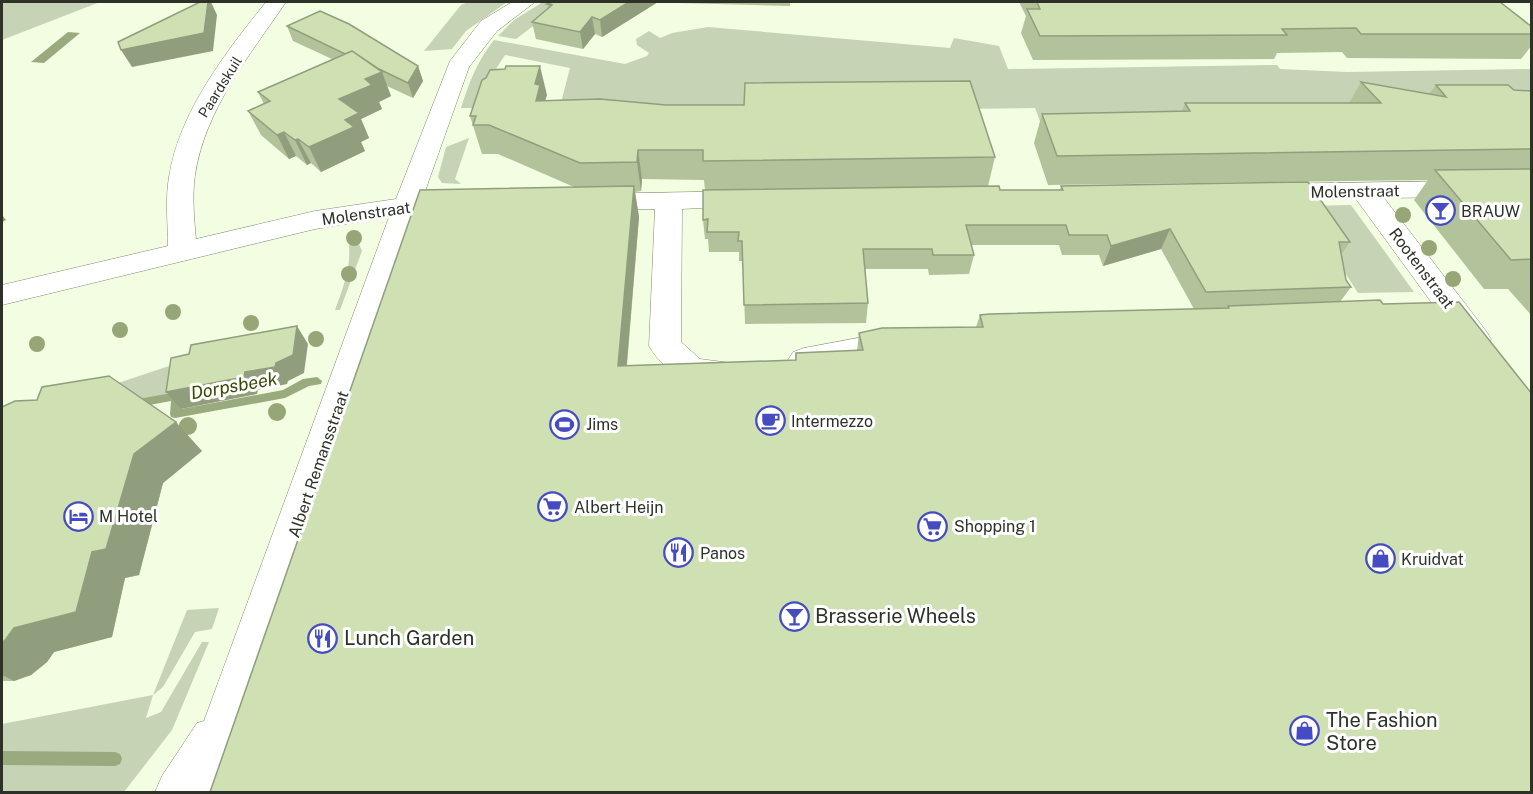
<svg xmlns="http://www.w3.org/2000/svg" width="1533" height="794" viewBox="0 0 1533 794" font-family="'Public Sans',sans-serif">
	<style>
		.green { fill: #c7d3b5 }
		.water { fill: #9aaa7f }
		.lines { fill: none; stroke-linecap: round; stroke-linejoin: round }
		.stream { fill: #9aaa7f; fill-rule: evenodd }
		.minor-casing { stroke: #818b72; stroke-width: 1 }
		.minor { fill: #fff; fill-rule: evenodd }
		.tree { fill: #96a676 }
		.wall { fill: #b2c29a; fill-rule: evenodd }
		.shaded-wall { fill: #919e7d }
		.building { fill: #cfe1b3; stroke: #919e7d; stroke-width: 1.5 }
		.labels { text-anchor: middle; stroke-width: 6; stroke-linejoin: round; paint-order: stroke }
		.far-street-label { font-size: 14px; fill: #2d3127; stroke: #fff }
		.street-label { font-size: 16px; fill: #2d3127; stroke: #fff }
		.poi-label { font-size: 16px; fill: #2d3127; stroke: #fff; text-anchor: start }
		.water-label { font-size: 18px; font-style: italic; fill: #364901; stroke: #fff }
		.near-poi-label { font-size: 20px; fill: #2d3127; stroke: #fff; text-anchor: start }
	</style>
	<rect width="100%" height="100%" fill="#f2fde2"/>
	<g class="green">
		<path d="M2,2H100L2,40Z"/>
		<path d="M468,2H507L466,31L452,49L424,51L461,5Z"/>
		<path d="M543,2H571L553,11L516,39L498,36L514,20Z"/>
		<path d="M708,27L950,48L954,38L999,46L1008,69L1277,65L1280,69L1347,72L1532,69L1531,105L1317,125L1044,132L1035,108L558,114L570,68L505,55L494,72L480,108H461C469,83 477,61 494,40L625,64L647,56L649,53L637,45L636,39L649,31L660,38L672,33Z"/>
		<path d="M469,138L455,179L461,184L442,183L438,177L446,147Z"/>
		<path d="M1351,205L1414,292L1358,293L1302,206Z"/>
		<path d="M358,242L362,251L340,310H335C343,288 351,268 349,245Z"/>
		<path d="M172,365L169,401L84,415L21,406L109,386Z"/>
		<path d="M219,608L212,629L195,632L163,687L153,695L146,718L161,712L202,642H209L172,730L124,792H2V724L153,695L187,610Z"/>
	</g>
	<path class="water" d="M68,32L80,33L44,63L31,62Z"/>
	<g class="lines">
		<g class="stream">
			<path d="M317,377L322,381L321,384L309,386L285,398L175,418L171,417L170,414L171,401L133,408L129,407L128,404L129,401L133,400L177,392L181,393L182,396L181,409L283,390L303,379Z"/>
			<path d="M2,751L115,752L120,754L122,759L120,764L115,766L2,765Z"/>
		</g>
		<defs>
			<g id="minor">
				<path d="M266,2H286C250,55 205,109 195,175C192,196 194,218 196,239L315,211L396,199L450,61L481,21L512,2H535L497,31L469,67L423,197L459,196L469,199L472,205L469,211L417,214L248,720L231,792H155L162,776L197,723L204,721L389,217L315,229L2,305V285L168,246C168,223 165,200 169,177C179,112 226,52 266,2Z"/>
				<path d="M1532,180V196L1384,198L1486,331L1491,339L1486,347L1475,350L1464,347L1356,199L1269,200L1260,198L1256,192L1260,186L1269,184Z"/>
				<path d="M747,191L756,193L760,199L756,205L682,209L681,342L700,359L738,364L743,373L738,382C704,392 667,377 649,346L655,209L591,210L582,208L578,202L582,196L591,194Z"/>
				<path d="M901,330L912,333L917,341L912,349L804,372L793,368L788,360L793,352L804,348Z"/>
			</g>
		</defs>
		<use href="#minor" class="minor-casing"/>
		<use href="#minor" class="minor"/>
	</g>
	<g class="tree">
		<circle cx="1403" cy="215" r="8"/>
		<circle cx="354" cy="238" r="8"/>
		<circle cx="1429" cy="248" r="8"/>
		<circle cx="349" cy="274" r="8"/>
		<circle cx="1453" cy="279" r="8"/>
		<circle cx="173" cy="312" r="8"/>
		<circle cx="251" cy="323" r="8"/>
		<circle cx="120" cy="330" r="8"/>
		<circle cx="316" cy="339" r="8"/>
		<circle cx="37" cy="344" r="8"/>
		<circle cx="277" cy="412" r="9"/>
		<circle cx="188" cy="426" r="9"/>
	</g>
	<g class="wall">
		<path d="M658,2L602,37L595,34L583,49L536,39L532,22L548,8L547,4Z"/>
		<path d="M677,2H790V6L677,3Z"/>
		<path d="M1019,2H1500L1532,27V45L1521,59L1347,58L1342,52L1277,53L1274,59L1033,60L1021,33L1026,16Z"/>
		<path d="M287,26L418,66L423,81L413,98L387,86L391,96L379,102L382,109L361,119L369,138L361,142L365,151L321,172L311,163L307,165L296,156L289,159L261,135L248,111L264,104L258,92L332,59L293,41Z"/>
		<path d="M1361,82L1429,94L1436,85L1532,91V316L1508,289H1484L1414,200L1428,180L1048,185L1034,143L1042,114L1182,111L1185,103H1349Z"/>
		<path d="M547,95L545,101L995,157L988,186L1000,190H1060L1061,186L1350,242L1341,255L1346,280L1351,287L1340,302L210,792L574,187L498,154H482L470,116ZM642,179L704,180L705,190L703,220L705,239H708L709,252H739V261H743L745,324L866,323L868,303L865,269H928L929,275L969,274L974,255L971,245H1059L1062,255H1099L1103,266L1161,249L1194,309L980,315L976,327L859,333L857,351L796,353L795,360L627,366L639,217L635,192L641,191Z"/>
		<path d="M2,407L202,451L163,483L139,575L125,578L112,637L54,652L47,662L31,675L14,681H2Z"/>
	</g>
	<g class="shaded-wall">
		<path d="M208,2H211L217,15L213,51L132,67L121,50Z"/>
		<path d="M629,2H658L602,37L600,20Z"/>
		<path d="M592,17L595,34L583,49L580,32Z"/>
		<path d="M418,66L423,81L413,98L408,83Z"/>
		<path d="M540,66L547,95L544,103L536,101L535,84Z"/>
		<path d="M382,72L391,96L379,102L382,109L361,119L369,138L361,142L365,151L321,172L309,147L339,99L365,79Z"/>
		<path d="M284,132L296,156L289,159L277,135Z"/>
		<path d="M298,139L311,163L307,165L295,140Z"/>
		<path d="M638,150L642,179L641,191L637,162Z"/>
		<path d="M634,186L639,217L624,396L618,366Z"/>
		<path d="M2,215L6,220L2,222Z"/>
		<path d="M1170,229L1161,249L1103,266L1111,246Z"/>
		<path d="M297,326L308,344L304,373L288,381L287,384L258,390L257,394L181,409L166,392L245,372L276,363Z"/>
		<path d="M176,422L202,451L163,483L139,575L125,578L112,637L54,652L47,662L31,675L14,681L2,675V643L14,628L92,552L134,454Z"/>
	</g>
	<g class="building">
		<path d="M200,2H208L204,33L121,50L118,42Z"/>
		<path d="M553,2H629L600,20L592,17L580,32L532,22L552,5L547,4Z"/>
		<path d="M1037,2H1500L1532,27V34H1361L1356,28L1282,29L1287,35L1040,36L1027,9H1040Z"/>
		<path d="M320,11L349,24L418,66L408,83L379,69L352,51L345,54L287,26Z"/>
		<path d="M352,51L382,72L365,79L372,85L339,99L359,113L345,120L354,127L309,147L298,139L295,140L284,132L277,135L248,111L270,101L258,92Z"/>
		<path d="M506,66H540L535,84L540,85L536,101L600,99L666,105H744L745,83L970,81L995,157L703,161V150H638L637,162L580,163L489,125H473L476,116H470L482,80L486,78L490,70L505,69Z"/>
		<path d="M1361,82L1446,97L1436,85H1508L1514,90L1532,91V149L1057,156L1042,114L1190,111L1185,103H1381Z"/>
		<path d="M1532,169V259L1511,260L1435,170Z"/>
		<path d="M1308,182L1350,242H1339L1346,280L1351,287L1206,292L1170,229L1111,246L1107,235H1069L1066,225H966L974,255H933L932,249H863L868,303L744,305L742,241H738L739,232H707L708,219L703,220V190L999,186L1000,190H1063L1061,186Z"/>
		<path d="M634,186L618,366L796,360V353L863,350L859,333L882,328L983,327L980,315L990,314L1229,308L1228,306L1380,300L1383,304L1459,302L1532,394V792H210L420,190Z"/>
		<path d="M297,326L293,355L276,363L275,367L245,372L244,377L166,392L171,358L189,354L191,345Z"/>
		<path d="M109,376L176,422L134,454L106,549L92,552L76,612L14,628L6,639L2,643V407L15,401L37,400L42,387Z"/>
	</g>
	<defs>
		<symbol id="bar-ring" viewBox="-11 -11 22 22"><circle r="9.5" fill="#fff" stroke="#454cc1" stroke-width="1.5"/><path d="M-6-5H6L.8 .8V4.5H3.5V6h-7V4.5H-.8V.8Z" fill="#454cc1"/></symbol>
		<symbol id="cafe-ring" viewBox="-11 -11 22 22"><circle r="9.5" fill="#fff" stroke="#454cc1" stroke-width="1.5"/><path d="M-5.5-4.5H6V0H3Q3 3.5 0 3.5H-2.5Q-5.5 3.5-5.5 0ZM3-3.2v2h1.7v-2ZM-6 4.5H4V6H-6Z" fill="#454cc1"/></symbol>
		<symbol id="stadium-ring" viewBox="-11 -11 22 22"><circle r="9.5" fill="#fff" stroke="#454cc1" stroke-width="1.5"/><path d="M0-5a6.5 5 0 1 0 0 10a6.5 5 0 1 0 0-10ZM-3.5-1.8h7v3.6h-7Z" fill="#454cc1"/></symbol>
		<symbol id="supermarket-ring" viewBox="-11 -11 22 22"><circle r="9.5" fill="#fff" stroke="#454cc1" stroke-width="1.5"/><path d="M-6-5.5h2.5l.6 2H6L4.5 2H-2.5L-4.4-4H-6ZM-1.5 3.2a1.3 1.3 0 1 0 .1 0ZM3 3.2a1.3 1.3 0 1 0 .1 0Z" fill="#454cc1"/></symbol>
		<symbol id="hotel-ring" viewBox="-11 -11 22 22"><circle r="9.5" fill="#fff" stroke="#454cc1" stroke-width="1.5"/><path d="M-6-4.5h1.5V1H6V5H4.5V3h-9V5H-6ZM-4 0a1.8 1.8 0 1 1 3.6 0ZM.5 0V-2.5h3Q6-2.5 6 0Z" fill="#454cc1"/></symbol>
		<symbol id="restaurant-ring" viewBox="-11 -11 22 22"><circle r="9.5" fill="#fff" stroke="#454cc1" stroke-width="1.5"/><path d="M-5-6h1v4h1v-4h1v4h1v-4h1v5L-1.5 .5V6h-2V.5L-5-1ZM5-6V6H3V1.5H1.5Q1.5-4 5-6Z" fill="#454cc1"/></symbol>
		<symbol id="shop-ring" viewBox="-11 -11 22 22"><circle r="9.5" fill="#fff" stroke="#454cc1" stroke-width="1.5"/><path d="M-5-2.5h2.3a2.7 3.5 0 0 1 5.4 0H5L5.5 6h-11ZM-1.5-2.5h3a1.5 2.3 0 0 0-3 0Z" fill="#454cc1"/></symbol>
	</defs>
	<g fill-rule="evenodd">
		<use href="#bar-ring" x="1424" y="194" width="33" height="33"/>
		<use href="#cafe-ring" x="754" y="404" width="33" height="33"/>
		<use href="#stadium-ring" x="548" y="408" width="33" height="33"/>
		<use href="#supermarket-ring" x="536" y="490" width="33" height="33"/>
		<use href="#hotel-ring" x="62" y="500" width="33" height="33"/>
		<use href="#supermarket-ring" x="916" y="510" width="33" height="33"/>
		<use href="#restaurant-ring" x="662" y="536" width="33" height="33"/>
		<use href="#shop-ring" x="1364" y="542" width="33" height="33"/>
		<use href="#bar-ring" x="778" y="600" width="33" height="33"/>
		<use href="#restaurant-ring" x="306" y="622" width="33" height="33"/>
		<use href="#shop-ring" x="1288" y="714" width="33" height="33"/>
	</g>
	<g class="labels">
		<g class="far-street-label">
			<text transform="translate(220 87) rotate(-58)" y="5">Paardskuil</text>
		</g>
		<g class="street-label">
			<text transform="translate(1355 191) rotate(-1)" y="6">Molenstraat</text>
			<text transform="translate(366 213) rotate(-8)" y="6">Molenstraat</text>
			<text transform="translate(1422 268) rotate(53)" y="6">Rootenstraat</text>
			<text transform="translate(318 464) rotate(-71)" y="6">Albert Remansstraat</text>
		</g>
		<g class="poi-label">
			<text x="1461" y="217">BRAUW</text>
			<text x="791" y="427">Intermezzo</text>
			<text x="586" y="430">Jims</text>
			<text x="574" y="513">Albert Heijn</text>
			<text x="99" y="522">M Hotel</text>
			<text x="954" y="532">Shopping 1</text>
			<text x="700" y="559">Panos</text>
			<text x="1401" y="565">Kruidvat</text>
		</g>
		<g class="water-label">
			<text transform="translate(234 386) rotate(-10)" y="6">Dorpsbeek</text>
		</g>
		<g class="near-poi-label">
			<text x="815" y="623">Brasserie Wheels</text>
			<text x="344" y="645">Lunch Garden</text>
			<text x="1326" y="727">The Fashion<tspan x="1326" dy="23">Store</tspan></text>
		</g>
	</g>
	<rect width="1533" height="794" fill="none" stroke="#2d3127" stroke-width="6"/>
</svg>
